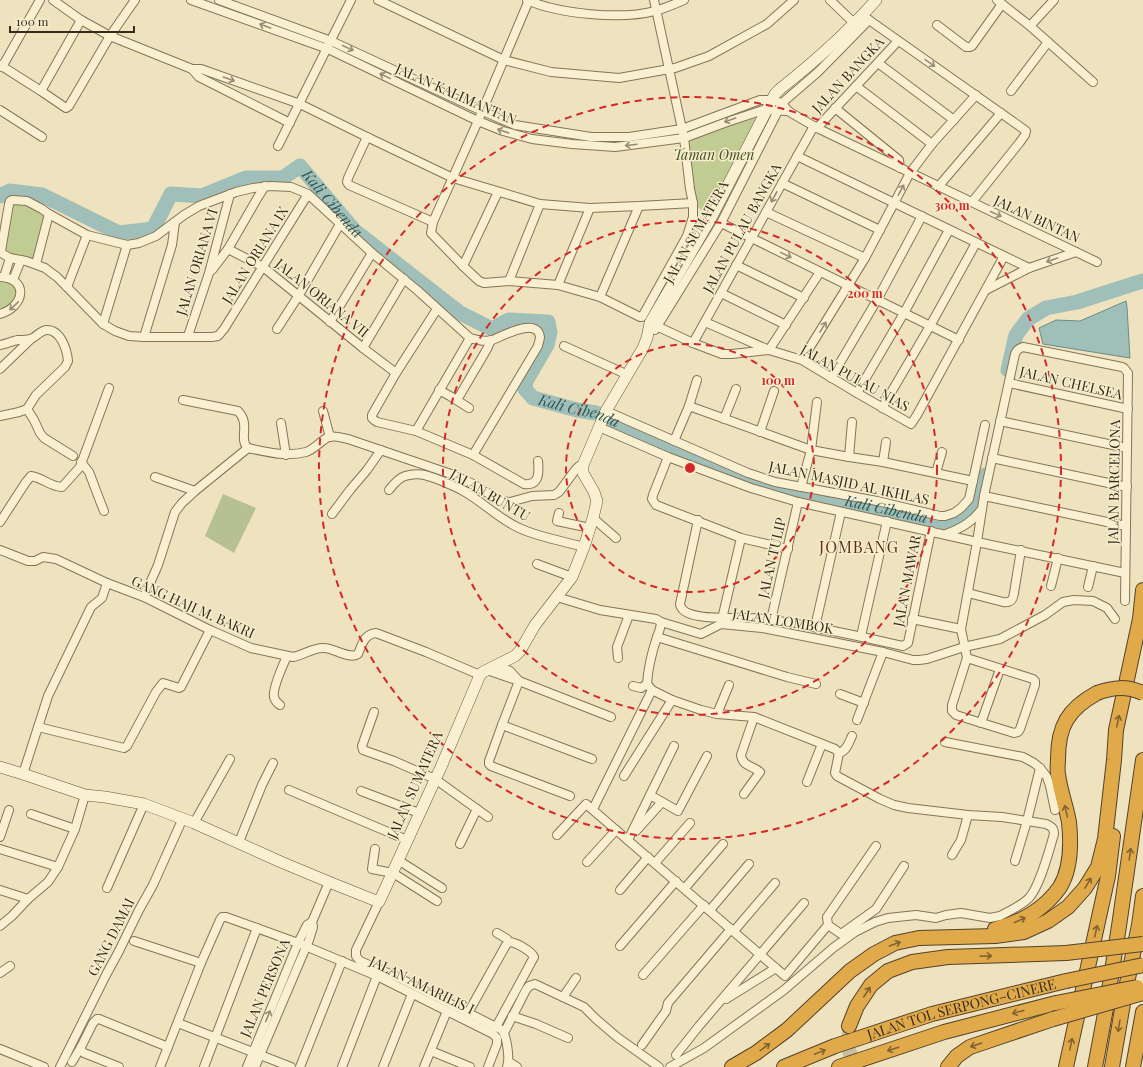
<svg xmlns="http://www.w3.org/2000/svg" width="1143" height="1067" viewBox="0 0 1143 1067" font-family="'Playfair Display',serif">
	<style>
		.green { fill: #c1cc92 }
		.cemetery { fill: #b7c092 }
		.water { fill: #a1bfb9; stroke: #698d87 }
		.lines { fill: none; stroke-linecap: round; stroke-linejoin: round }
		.river { stroke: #a1bfb9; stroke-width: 15 }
		.highway-tunnel { stroke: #c9be9d; stroke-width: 14; stroke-dasharray: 14 7; stroke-linecap: butt }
		.street-casing { stroke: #867456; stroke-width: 10 }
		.secondary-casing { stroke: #68543a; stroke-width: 12 }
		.highway-casing { stroke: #54412b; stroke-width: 16 }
		.street { stroke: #f9f0d1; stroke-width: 8 }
		.secondary { stroke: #f9f0d1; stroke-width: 11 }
		.highway { stroke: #e0aa4b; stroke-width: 14 }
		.highway-bridge-casing { stroke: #54412b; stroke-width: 16; stroke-linecap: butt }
		.highway-bridge { stroke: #e0aa4b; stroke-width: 14 }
		.oneway { stroke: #978d76 }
		.oneway2 { stroke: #826431 }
		.ring { fill: none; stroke: #d62828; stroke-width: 2; stroke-dasharray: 7 5 }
		.labels { text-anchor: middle; stroke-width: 3; stroke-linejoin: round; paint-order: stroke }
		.street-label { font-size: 14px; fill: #352a1b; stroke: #f6edcd }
		.park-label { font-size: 14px; font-style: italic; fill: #425222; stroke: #f6edcd }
		.water-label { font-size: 15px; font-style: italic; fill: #2a5556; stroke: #f6edcd }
		.quarter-label { font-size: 16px; letter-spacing: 1px; fill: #632f1a; stroke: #f6edcd }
		.centre { fill: #d62828; stroke: #f6edcd; stroke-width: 2 }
		.ring-label { font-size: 12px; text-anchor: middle; font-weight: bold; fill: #d62828; stroke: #f6edcd; stroke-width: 3; stroke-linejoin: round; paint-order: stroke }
	</style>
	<rect width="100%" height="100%" fill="#eee3be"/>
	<g class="green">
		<path d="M767,110L711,218L693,203L684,138Z"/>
		<path d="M11,202L27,203L47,215L35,262L5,253Z"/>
		<path d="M4,277L20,290L17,304L0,312V278Z"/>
	</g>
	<path class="cemetery" d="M223,494L256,508L234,553L205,536Z"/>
	<path class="water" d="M1126,301L1127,307L1130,358L1043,344L1039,328L1056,320L1080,321Z"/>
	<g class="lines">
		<g class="river">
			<path id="s1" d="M0,196L10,191L42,195L119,233L153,229L171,194L202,196L246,178H283L300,166L355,231L460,313L492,329L509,320L548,322L550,332L547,345L526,381L525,389L533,398L577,410L596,413L658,441L763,483L944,522C959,518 975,509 980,494C982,488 983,481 985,475"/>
			<path d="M1008,370L1016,335L1028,319L1046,308L1077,302L1143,281"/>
		</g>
		<path class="highway-tunnel" d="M849,1026L848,1049L857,1067"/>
		<defs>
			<g id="street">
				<path d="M53,0L81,20L110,36L192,69L199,77L290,123"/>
				<path d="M191,0L328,49L478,121L503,131L532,139L572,144L615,147L684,138L727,122L763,110L788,111"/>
				<path d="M219,0L331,41L478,109L515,125L591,137H629L682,129L760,100H772L782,103L788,111L817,128L1097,262"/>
				<path d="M378,0L504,60L551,72L619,78L675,68L709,56L767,24L794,0"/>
				<path d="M527,0C559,14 621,20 655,11C665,8 675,4 684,0"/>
				<path d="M529,0L478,121L433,222L431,233L463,266L479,281L484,283L509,281L558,285L600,297L640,317H642L687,236L693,217V203L690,189L684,138L654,0"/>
				<path d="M830,0L854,23"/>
				<path d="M997,0L1030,26L1093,82"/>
				<path d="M869,20L1022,128L1026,131L1025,135L1020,142L972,202"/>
				<path d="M937,25L966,47H970L972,46L1002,4"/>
				<path d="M1030,26L1054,0"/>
				<path d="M878,63L954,120"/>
				<path d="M0,65L41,91L63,106L66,108L69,106L110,36L135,0"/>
				<path d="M2,67L40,0"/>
				<path d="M192,69H201L300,104L367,137L453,178L540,204L590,208L639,206L693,203"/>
				<path d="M856,86L932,144"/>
				<path d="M41,91L81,20"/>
				<path d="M1011,91L1048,42"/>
				<path d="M835,108L899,160L900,168"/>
				<path d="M0,110L42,137"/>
				<path d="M817,128L898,41"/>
				<path d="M367,137L348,178L347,182L349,185L433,222"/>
				<path d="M278,146L351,0"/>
				<path d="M797,156L1029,268"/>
				<path d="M782,183L880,230"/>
				<path d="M938,187L1001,113"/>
				<path d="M308,194L224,329L218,336L212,337H144L129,336L115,331L103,324L67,287L57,277L45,268L26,261L10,258L3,254L1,251L9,204L10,201L12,200L27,201L42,209L49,214L87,235L127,245L139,243L156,236L184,215L199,206L236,192L253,188L271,186L291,187L308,194L372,253L417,290L470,338C477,340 484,342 492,340C501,337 537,316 540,337C540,340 538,344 538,346L473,455"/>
				<path d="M766,212L865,258"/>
				<path d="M721,223L959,340"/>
				<path d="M228,249L263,267L363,348L396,373"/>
				<path d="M36,264L49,214"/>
				<path d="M736,265L804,298"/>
				<path d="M463,266L498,192"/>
				<path d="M212,270L228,249L258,197L265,186"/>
				<path d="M0,277C29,278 25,307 0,314"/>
				<path d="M4,277L10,258"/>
				<path d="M13,280L21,260"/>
				<path d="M509,281L540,204"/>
				<path d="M558,285L590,208"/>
				<path d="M67,287L87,235"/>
				<path d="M986,290L1029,268L1076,252"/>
				<path d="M721,293L786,325"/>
				<path d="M600,297L639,206"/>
				<path d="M437,309L396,373L372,415V418L374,420L377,422L416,431L473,455L524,484C540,486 539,472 538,461"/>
				<path d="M330,322L372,253"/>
				<path d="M705,322L769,350L820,272"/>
				<path d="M650,323L693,343L722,354H732L769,350L802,360L857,393L911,424L917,415L1004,256"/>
				<path d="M103,324L127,245"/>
				<path d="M277,329L299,295L340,224"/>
				<path d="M655,330L721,223L782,103L818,72L869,20L863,15"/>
				<path d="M188,336L209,273L230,194"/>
				<path d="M144,337L172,245L175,222"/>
				<path d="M693,343L814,126"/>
				<path d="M0,345C6,344 12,341 18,340C22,340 27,340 30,339C36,338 40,330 47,330C61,330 67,350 68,361L65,367L36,395L27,409L19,412L0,416"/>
				<path d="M564,346L628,375"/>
				<path d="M363,348L404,279"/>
				<path d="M802,360L865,258L910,173L932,144L976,95"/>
				<path d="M0,369L31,339"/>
				<path d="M831,378L877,300L922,216"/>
				<path d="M1009,383L1128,409"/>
				<path d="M439,390L450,396L469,408"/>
				<path d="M857,393L904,313L949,230"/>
				<path d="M183,400L238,411C251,424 238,439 248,448C267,452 286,457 306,452C315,449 321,440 329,437C335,435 342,438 348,439L451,474L471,483L501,501L510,502L532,496L554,495L559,492L576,469L579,466L583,465"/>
				<path d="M457,400L487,349L491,340"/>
				<path d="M689,406L811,450L849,457L883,462L973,481"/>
				<path d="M882,408L930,326L976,243"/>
				<path d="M27,409L34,420L40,433L44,438L73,456"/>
				<path d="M323,411L330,437"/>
				<path d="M606,411L748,473L775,482L877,501L940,516H945L954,513L961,508L969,499L985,425"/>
				<path d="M724,419L736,389"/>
				<path d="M1000,421L1127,448"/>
				<path d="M281,423L286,455"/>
				<path d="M599,427L668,457L751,488L798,502L977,542L1125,573"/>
				<path d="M416,431L470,338"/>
				<path d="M760,432L774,391"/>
				<path d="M674,441L689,406L697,380"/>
				<path d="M668,457L653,495L652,499L656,505L741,538L788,549"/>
				<path d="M849,457L852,422"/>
				<path d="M992,458L1127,487"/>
				<path d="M81,462L89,472L100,501L104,511"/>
				<path d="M883,462L886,442"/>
				<path d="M936,473L942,452"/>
				<path d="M155,477L195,491"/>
				<path d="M801,487L811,450L817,402"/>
				<path d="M389,490C393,485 398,478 405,476C417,472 426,475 437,479C447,483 457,487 465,492C484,503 499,519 519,528C539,537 562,541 584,547"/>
				<path d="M984,496L1126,526"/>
				<path d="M559,513L557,521L590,528"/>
				<path d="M332,514L350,490L367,470L381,450"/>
				<path d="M593,518L616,538"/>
				<path d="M698,520L680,604C682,622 734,617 747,618C763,618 780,621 796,624C832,630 867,638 903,646L908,643L931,531"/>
				<path d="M0,522L26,482L31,476C43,478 51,487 62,487L80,467L109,388"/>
				<path d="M946,534C962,528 972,522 982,509"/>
				<path d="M0,550L28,561H35L43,557L56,559L107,583L144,597L210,630L251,648L293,657C303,655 315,647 324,648C334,648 350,660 358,654C362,645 364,634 376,633L426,652L480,675"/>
				<path d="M537,564L572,577"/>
				<path d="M1051,586L1058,558"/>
				<path d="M1088,587L1093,566"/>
				<path d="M968,593L1003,602C1011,603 1013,600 1014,593L1021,550"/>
				<path d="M144,597L158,565L175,512L182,503L195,491L248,448"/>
				<path d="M557,597L600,610L656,619L661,622L701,634L721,624L762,628L883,652L913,660H919L927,659L964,647L1000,639L1045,615L1063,602L1074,600L1093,601L1107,608L1115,619"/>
				<path d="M722,619L741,538"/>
				<path d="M912,619L961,629"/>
				<path d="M771,620L798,502"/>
				<path d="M815,627L841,512"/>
				<path d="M861,636L887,521"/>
				<path d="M657,637L787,677L816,684"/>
				<path d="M618,658L617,647L629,615"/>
				<path d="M967,658L961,629L977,542L984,496L1015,354C1017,350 1018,349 1023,347L1122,367L1124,368L1128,373L1125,601"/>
				<path d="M967,658L1033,679L1035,681V685L1020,729L1018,732L1014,733L956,715L952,711V705Z"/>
				<path d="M496,665L510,671L519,681"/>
				<path d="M487,670L519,681L611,717"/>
				<path d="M519,681L502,725L489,761V764L491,766L570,796"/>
				<path d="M647,684L652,690L672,700L701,710L717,714L754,717L835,749L839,753"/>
				<path d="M647,684C648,668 652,652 657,637C659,632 661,627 661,622"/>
				<path d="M633,686L641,688L647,684"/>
				<path d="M840,694L864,703"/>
				<path d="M280,705C277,703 275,701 274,697C272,689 283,665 287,656"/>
				<path d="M374,712L362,746L363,750L394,761L435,779L488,817"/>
				<path d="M717,714L729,685"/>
				<path d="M857,720L883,652"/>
				<path d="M981,723L1000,669"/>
				<path d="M502,725L592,759"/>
				<path d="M38,727L124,748L127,746L156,692L163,683L179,688L181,687L210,630"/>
				<path d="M945,742L1023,757L1034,763L1040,768L1047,777L1050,786L1055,810"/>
				<path d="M839,753C847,751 849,742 852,736"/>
				<path d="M23,774L48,696L91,607L102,598L107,583"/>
				<path d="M624,776L672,700"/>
				<path d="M807,782L822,744"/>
				<path d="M289,790L407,840"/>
				<path d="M361,791L419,813"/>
				<path d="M744,794L760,772C753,766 742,766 741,755L754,717"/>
				<path d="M650,795L678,811L707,756"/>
				<path d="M593,809L652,690"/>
				<path d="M31,814L75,829"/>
				<path d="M194,823L230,759"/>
				<path d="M636,831L662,802"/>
				<path d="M557,835L586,804L785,976L828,925L827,917L876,846"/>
				<path d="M0,837L9,810"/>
				<path d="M628,840L674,746"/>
				<path d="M239,842L262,785L273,763"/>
				<path d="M460,844L477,809"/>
				<path d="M0,849L58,867"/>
				<path d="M375,849L372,869L393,873L437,901"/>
				<path d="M952,855L961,840L968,815"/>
				<path d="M398,860L442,888"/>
				<path d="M1015,861L1027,821L1040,768"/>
				<path d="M587,862L616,830"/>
				<path d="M655,863L690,823"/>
				<path d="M107,888L144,804"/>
				<path d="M685,888L723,844"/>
				<path d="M0,890L28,899"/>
				<path d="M620,890L648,857"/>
				<path d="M379,902L356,950V956L360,961L397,977L502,1030C507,1037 510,1059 507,1067"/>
				<path d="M710,910L749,864"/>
				<path d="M828,925L841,934L876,909L904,866"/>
				<path d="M0,926L12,916L28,899L48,882L58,867L75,829L85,795"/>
				<path d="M734,931L775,883"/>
				<path d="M134,941L201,963"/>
				<path d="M620,946L676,881"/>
				<path d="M0,973L10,966"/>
				<path d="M643,975L704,905"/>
				<path d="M563,997L576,978"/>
				<path d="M726,999L776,968"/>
				<path d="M468,1013L506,945L509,942"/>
				<path d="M512,1016L536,1024L568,1038"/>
				<path d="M178,1023L291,1067"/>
				<path d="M496,1027L534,957C531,951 516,942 509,942L507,939L497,933"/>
				<path d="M504,1033L526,990L529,986L535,984L584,1007L596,1019L617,1037L659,1067"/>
				<path d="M642,1045L666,1011L668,1003L731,929"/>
				<path d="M81,1047V1050L84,1053L119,1067"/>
				<path d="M0,1049L44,1067"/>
				<path d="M431,1051L470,1067"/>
				<path d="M676,1055L699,1026L804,903"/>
				<path d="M72,1062L81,1047L93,1023L97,1019H99L168,1047"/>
				<path d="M509,1062L517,1067"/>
				<path d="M60,1067L106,975L119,951L139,910L153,885L183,818"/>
				<path d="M160,1067L201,963L220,920L222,917H226L298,943L377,976L493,1034L497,1038V1044L488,1067"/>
				<path d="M204,1067L257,928"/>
				<path d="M247,1067L298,943L307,925L312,922L329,882"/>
				<path d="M255,1067L309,940L313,927L312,922"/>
				<path d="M300,1067L342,961"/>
				<path d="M342,1067L377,976"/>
				<path d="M383,1067L412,994"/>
				<path d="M424,1067L447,1011"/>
				<path d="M670,1067L704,1048L784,990L833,948L855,932L875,922L888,918L916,915L936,918L946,915L961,913L990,918L1000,916C1009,911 1021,906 1029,898C1040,886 1049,851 1054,834C1054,828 1051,826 1046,824L1002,817L968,815L908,808L894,805L880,799L837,776L835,773L839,753"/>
			</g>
			<path id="secondary" d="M0,767L23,774L85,795L105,797L144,804L194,823L281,862L329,882L379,902L441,767L480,675L483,672L515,656L520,651L535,625L572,577L584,547L593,518L597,501L594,492L583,473V465L606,411L643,348L647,338L650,323L711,218L775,94L780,89C814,62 847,33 876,0"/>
			<g id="highway">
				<path d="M995,929C1020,923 1045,909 1060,887C1071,869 1071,841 1069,822C1066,806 1060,790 1058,774C1057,769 1058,764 1058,759C1058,726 1068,709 1097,693"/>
				<path d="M849,1026L857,1006L871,985L888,971L912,962L948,957L1066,953"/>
				<path d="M732,1067L756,1053L787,1030L850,971L874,954L895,943L919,938L995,936L1024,932L1048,921L1068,907L1085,888L1098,867L1105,839L1114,760L1116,730L1140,619L1143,590"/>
				<path id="s2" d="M784,1067L835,1046L932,1014L1066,981"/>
				<path d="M839,1067L944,1032L1056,1003"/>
				<path d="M948,1067L957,1056L970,1047L1053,1019"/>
				<path d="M1066,1067L1108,876L1113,836"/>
				<path d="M1095,1067L1107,1003L1119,926L1143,760"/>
				<path d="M1112,1067L1124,998L1139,925L1143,896"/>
				<path d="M1133,1067L1143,1012"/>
			</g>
		</defs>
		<use href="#street" class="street-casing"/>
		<use href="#secondary" class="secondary-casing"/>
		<use href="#highway" class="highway-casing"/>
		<use href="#street" class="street"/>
		<use href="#secondary" class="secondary"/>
		<use href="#highway" class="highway"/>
		<defs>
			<g id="highway-bridge">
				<path d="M1097,693C1114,687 1126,686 1143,693"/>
				<path d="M1066,953L1143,944"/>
				<path d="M1066,981L1143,965"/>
				<path d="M1056,1003L1137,987"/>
				<path d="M1053,1019L1143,993"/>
			</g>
		</defs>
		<use href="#highway-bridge" class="highway-bridge-casing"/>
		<use href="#highway-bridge" class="highway-bridge"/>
	</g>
	<defs><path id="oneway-shaft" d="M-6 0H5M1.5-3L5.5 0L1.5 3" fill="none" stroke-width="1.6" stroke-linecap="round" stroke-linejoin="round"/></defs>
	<g class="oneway">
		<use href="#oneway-shaft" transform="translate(265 26) rotate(-160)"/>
		<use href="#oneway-shaft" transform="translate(348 48) rotate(25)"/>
		<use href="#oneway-shaft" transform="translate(930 63) rotate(35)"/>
		<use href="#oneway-shaft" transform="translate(385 76) rotate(-154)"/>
		<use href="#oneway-shaft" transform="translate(229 79) rotate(20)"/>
		<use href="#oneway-shaft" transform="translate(730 120) rotate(160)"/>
		<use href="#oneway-shaft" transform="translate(503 131) rotate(-161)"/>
		<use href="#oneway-shaft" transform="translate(631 145) rotate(173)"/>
		<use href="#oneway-shaft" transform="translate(901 190) rotate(-62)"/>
		<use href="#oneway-shaft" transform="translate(774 197) rotate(119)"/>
		<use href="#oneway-shaft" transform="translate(996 214) rotate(25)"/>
		<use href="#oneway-shaft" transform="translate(786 255) rotate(26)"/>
		<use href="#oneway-shaft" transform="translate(1052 260) rotate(161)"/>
		<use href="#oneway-shaft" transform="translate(14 306) rotate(137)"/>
		<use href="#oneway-shaft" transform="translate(823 327) rotate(-58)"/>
		<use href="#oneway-shaft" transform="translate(268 1016) rotate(-68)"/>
	</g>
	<g class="oneway2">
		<use href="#oneway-shaft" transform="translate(1118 721) rotate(-78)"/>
		<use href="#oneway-shaft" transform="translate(1066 811) rotate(-103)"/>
		<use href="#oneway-shaft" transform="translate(1130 854) rotate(-82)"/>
		<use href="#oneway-shaft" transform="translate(1088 883) rotate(-59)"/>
		<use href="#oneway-shaft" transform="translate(1020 920) rotate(-24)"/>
		<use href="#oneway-shaft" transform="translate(1096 931) rotate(-78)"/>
		<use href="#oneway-shaft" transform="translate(895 944) rotate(-20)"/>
		<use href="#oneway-shaft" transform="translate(986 956) rotate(-2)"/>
		<use href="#oneway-shaft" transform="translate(867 992) rotate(-57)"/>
		<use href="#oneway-shaft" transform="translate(1018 1012) rotate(165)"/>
		<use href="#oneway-shaft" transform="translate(1119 1026) rotate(99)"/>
		<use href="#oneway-shaft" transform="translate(1071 1044) rotate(-78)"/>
		<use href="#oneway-shaft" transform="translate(976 1045) rotate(161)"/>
		<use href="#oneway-shaft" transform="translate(765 1047) rotate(-37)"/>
		<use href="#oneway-shaft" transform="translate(893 1049) rotate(162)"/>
		<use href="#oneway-shaft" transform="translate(820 1052) rotate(-22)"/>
	</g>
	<g class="ring">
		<circle cx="690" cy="468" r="124"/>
		<circle cx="690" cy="468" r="247"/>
		<circle cx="690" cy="468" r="371"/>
	</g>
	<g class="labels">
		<g class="street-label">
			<text transform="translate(848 75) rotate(-47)" y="5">JALAN BANGKA</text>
			<text transform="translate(456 94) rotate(24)" y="5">JALAN KALIMANTAN</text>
			<text transform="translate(1037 219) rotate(25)" y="5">JALAN BINTAN</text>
			<text transform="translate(742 228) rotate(-61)" y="5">JALAN PULAU BANGKA</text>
			<text transform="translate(696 232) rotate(-60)" y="5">JALAN SUMATERA</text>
			<text transform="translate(255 255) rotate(-58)" y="5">JALAN ORIANA IX</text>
			<text transform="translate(197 262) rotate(-73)" y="5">JALAN ORIANA VI</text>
			<text transform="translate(322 298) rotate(39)" y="5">JALAN ORIANA VII</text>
			<text transform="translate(855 378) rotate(29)" y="5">JALAN PULAU NIAS</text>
			<text transform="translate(1071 383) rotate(13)" y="5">JALAN CHELSEA</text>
			<text transform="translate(1114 482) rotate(-89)" y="5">JALAN BARCELONA</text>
			<text transform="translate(849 483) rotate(12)" y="5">JALAN MASJID AL IKHLAS</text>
			<text transform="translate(490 495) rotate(30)" y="5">JALAN BUNTU</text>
			<text transform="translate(772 558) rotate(-77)" y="5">JALAN TULIP</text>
			<text transform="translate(907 581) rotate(-79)" y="5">JALAN MAWAR</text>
			<text transform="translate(193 607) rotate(24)" y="5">GANG HAJI M. BAKRI</text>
			<text transform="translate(783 621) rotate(9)" y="5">JALAN LOMBOK</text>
			<text transform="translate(415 785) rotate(-66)" y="5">JALAN SUMATERA</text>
			<text transform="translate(111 937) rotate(-63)" y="5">GANG DAMAI</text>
			<text transform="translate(422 985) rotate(26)" y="5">JALAN AMARILIS I</text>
			<text transform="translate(265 988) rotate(-67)" y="5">JALAN PERSONA</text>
			<text dy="5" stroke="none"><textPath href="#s2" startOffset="187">JALAN TOL SERPONG–CINERE</textPath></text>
		</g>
		<g class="park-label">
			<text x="714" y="160">Taman Omen</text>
		</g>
		<g class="water-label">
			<text dy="5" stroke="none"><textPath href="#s1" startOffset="389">Kali Cibenda</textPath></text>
			<text dy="5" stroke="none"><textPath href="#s1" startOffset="785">Kali Cibenda</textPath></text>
			<text dy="5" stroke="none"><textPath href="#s1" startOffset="1109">Kali Cibenda</textPath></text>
		</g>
		<g class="quarter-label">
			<text x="859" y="553">JOMBANG</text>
		</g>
	</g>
	<circle cx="690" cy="468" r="6" class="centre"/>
	<g class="ring-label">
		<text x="952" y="210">300 m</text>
		<text x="865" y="298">200 m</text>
		<text x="778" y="385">100 m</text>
	</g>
	<path d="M10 26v6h124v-6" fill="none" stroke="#352a1b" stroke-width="2"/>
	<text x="16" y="26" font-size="12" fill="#352a1b" stroke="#f6edcd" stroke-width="3" paint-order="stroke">100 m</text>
</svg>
